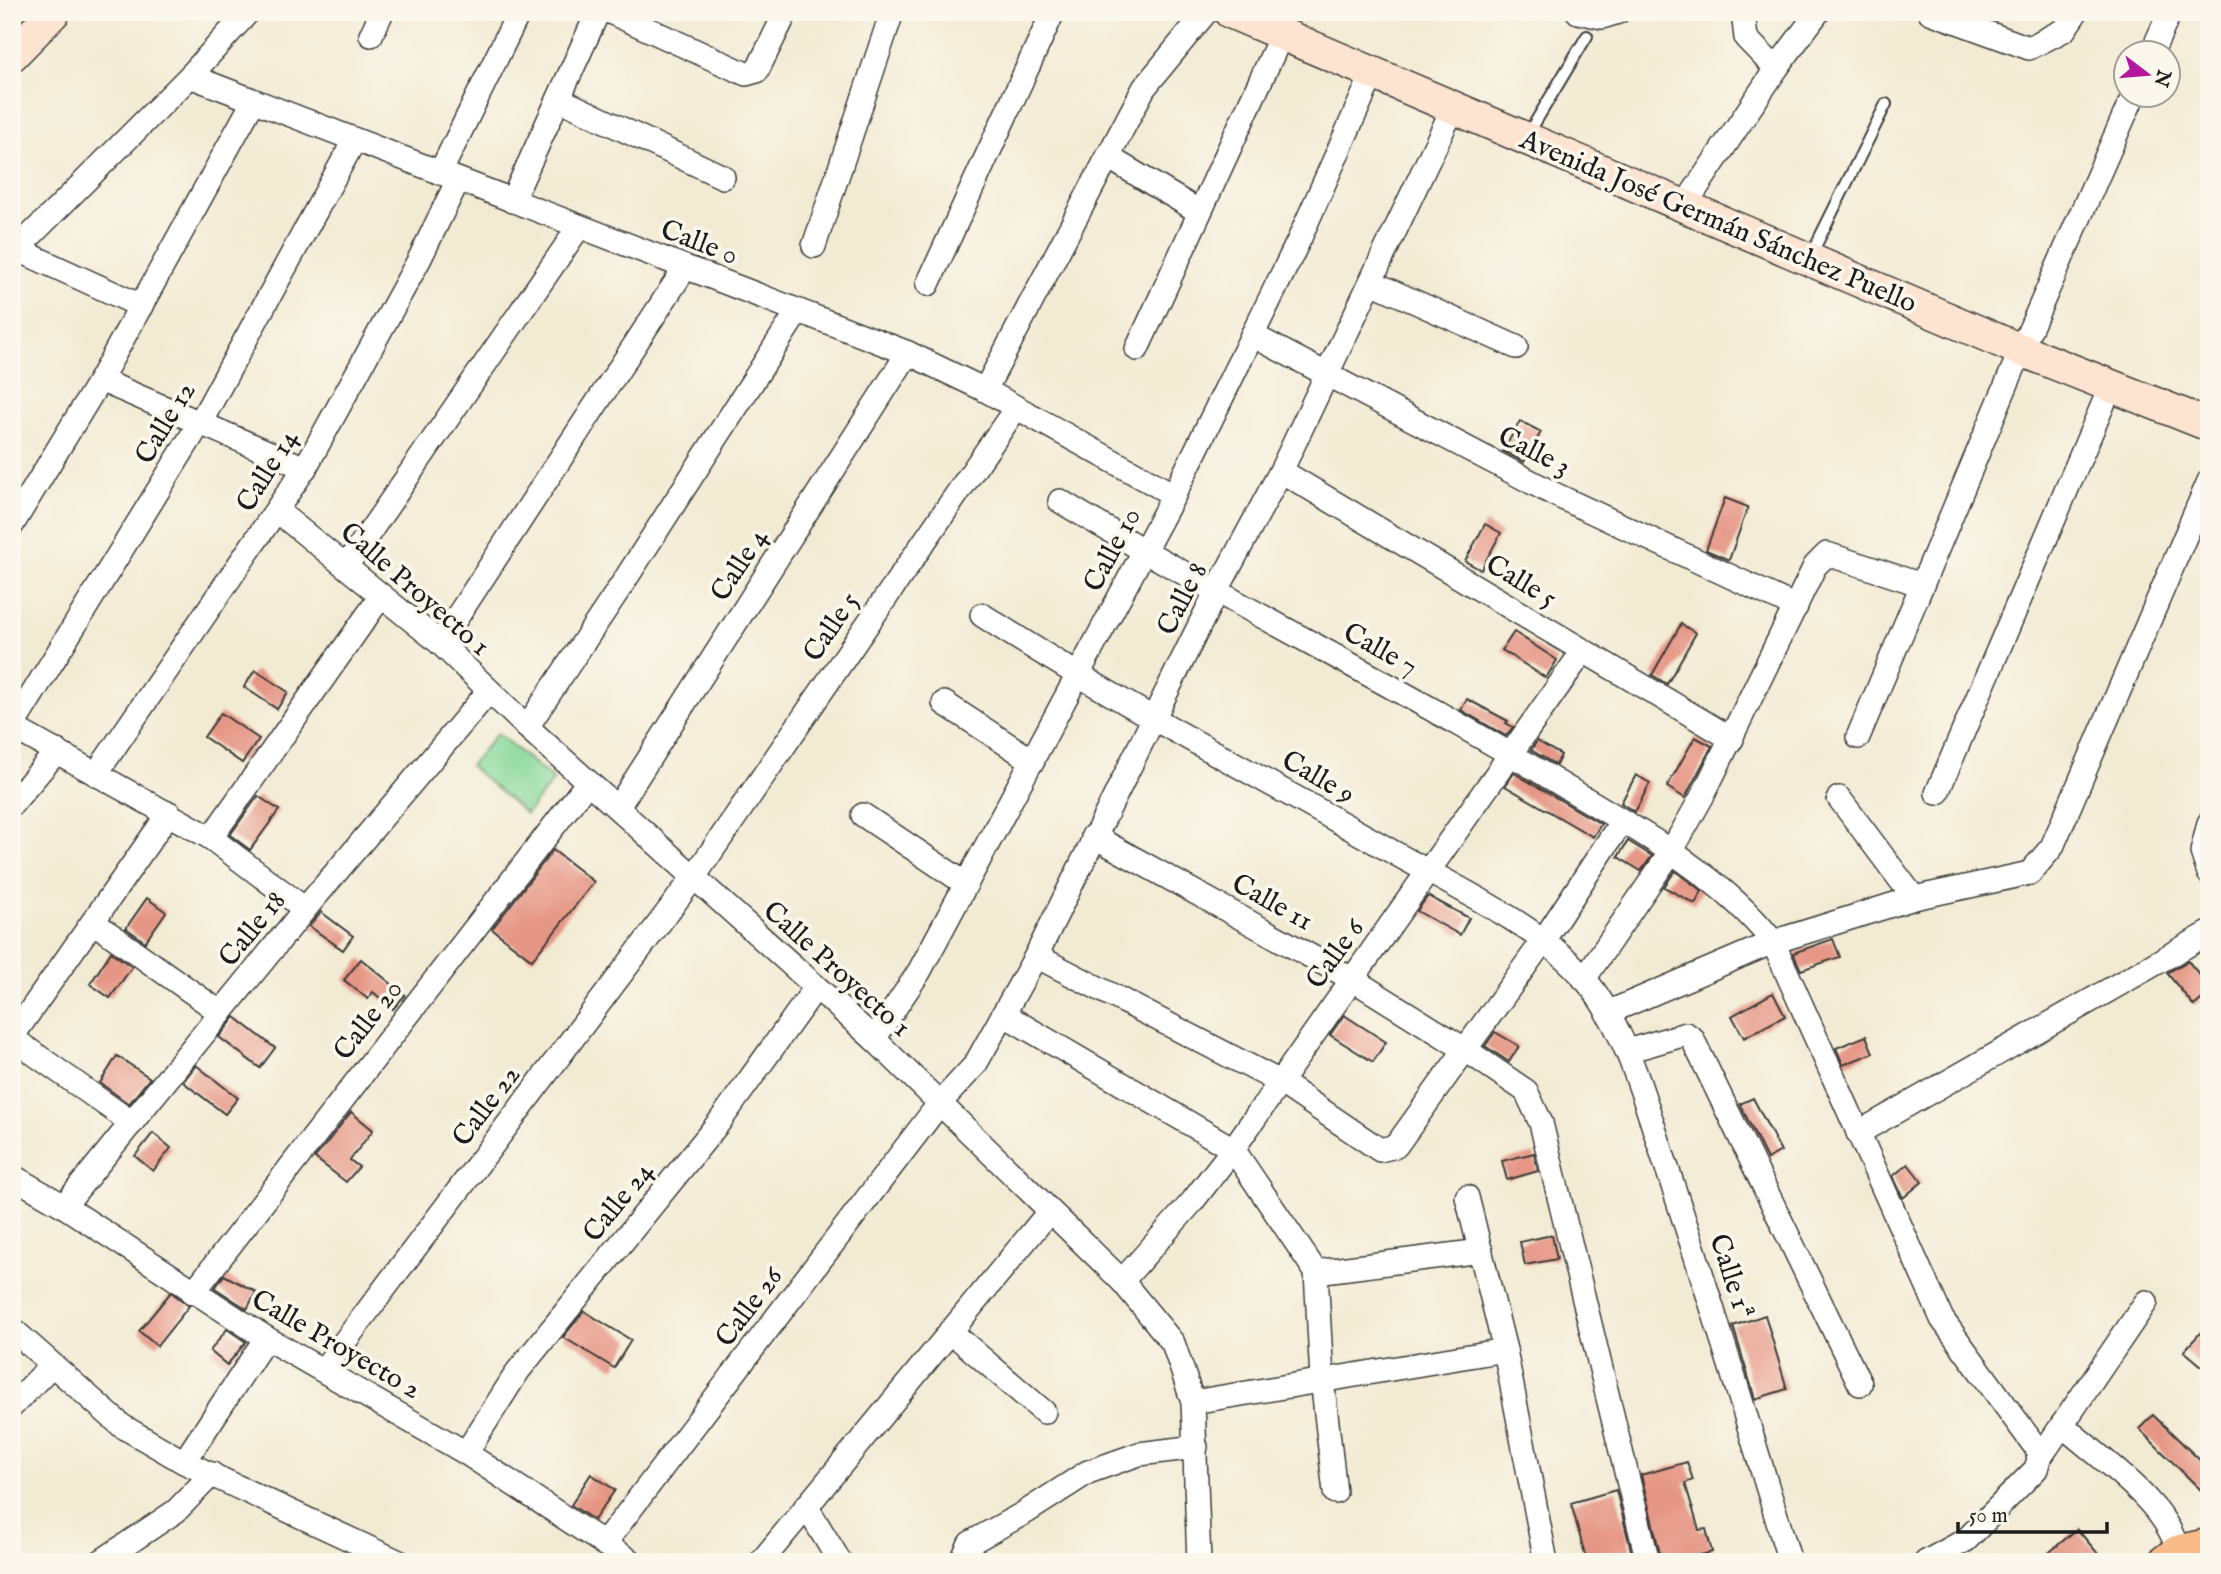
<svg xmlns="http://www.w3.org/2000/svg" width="2221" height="1574" viewBox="0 0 2221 1574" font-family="'IM FELL English',serif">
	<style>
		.green { fill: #85d798; stroke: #507a5a; stroke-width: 2 }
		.building { fill: #e69685 }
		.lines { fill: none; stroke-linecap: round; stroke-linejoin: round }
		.lane-casing { stroke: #3c3b38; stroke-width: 14 }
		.street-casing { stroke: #3c3b38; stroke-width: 26 }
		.secondary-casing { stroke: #3c3b38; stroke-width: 35 }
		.primary-casing { stroke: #3c3b38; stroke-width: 38 }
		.lane { stroke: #fff; stroke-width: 10 }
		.street { stroke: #fff; stroke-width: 23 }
		.secondary { stroke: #fde4d1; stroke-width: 32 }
		.primary { stroke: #fabb8b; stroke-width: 35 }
		.labels { text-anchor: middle; stroke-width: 7; stroke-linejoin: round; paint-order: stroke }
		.street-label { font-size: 28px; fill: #1c1c1c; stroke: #fbf7ec }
	</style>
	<rect width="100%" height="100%" fill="#fbf7ec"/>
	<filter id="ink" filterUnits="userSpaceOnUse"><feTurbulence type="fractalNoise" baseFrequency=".0143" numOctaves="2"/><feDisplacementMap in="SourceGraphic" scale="14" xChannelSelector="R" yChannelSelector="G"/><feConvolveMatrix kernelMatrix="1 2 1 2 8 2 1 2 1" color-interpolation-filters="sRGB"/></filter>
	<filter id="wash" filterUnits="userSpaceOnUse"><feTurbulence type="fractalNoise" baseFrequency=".00686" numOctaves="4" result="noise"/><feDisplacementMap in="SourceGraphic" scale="28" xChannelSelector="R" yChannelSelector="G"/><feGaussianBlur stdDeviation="1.57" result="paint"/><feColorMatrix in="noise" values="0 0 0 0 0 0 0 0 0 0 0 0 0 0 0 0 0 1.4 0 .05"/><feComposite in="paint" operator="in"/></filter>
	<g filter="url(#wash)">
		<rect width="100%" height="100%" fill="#f2ebd4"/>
		<path class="green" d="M497,733L554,780L526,814L470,766Z"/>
		<g id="blocks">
			<g class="building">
				<path d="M1520,421L1541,432L1524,462L1503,451Z"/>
				<path d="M1725,498L1748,507L1729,560L1706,550Z"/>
				<path d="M1485,524L1501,533L1481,570L1465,561Z"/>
				<path d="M1681,624L1696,633L1667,684L1652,675Z"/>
				<path d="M1514,632L1557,660L1546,678L1502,650Z"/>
				<path d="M255,670L288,692L277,709L244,687Z"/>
				<path d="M1467,699L1508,721L1506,723L1513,727L1506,736L1461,710Z"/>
				<path d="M221,713L259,739L242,763L204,737Z"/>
				<path d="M1695,737L1712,746L1685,798L1667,787Z"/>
				<path d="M1537,741L1561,755L1556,765L1531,750Z"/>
				<path d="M1514,773L1601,824L1593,837L1505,786Z"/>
				<path d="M1636,775L1650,783L1635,812L1621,803Z"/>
				<path d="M258,796L279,810L250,850L230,835Z"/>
				<path d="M1628,841L1652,856L1641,871L1618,857Z"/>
				<path d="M553,850L594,882L532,960L492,929Z"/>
				<path d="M1675,871L1702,891L1695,904L1664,887Z"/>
				<path d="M1428,896L1469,918L1460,935L1417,911Z"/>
				<path d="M147,898L166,912L145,942L126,928Z"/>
				<path d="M321,912L353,936L343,950L309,926Z"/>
				<path d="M1833,939L1840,957L1801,970L1793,953Z"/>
				<path d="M111,952L132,967L110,998L90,984Z"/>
				<path d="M361,959L405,995L393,1009L373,992L368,999L344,980Z"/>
				<path d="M2188,961L2209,986V993L2194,1006L2167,973Z"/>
				<path d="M1773,993L1785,1016L1744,1038L1732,1016Z"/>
				<path d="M1344,1015L1386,1042L1373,1062L1330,1035Z"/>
				<path d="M235,1017L275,1048L260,1068L219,1037Z"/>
				<path d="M1495,1032L1519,1046L1509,1062L1485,1046Z"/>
				<path d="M1866,1036L1873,1053L1843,1065L1836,1048Z"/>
				<path d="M117,1056L150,1078L129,1104L100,1083Z"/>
				<path d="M196,1065L238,1098L225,1114L183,1082Z"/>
				<path d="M1753,1098L1781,1151L1767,1159L1740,1104Z"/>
				<path d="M351,1112L373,1130L350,1160L359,1167L346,1182L315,1158Z"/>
				<path d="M153,1133L171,1148L153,1171L135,1156Z"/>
				<path d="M1534,1153L1538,1171L1507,1180L1502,1161Z"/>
				<path d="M1908,1164L1922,1182L1903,1198L1893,1176Z"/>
				<path d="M1552,1235L1557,1259L1525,1265L1520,1242Z"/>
				<path d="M224,1275L256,1292L247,1309L215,1288Z"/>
				<path d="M171,1292L189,1306L157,1346L139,1331Z"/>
				<path d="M584,1311L631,1340L614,1368L563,1337Z"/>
				<path d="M1765,1315L1787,1389L1755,1399L1733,1326Z"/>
				<path d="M2209,1323V1372L2184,1351Z"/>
				<path d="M227,1329L246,1342L227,1365L210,1351Z"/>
				<path d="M2153,1415L2209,1469V1498L2139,1429Z"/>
				<path d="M1687,1462L1693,1480L1685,1483L1699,1530L1706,1529L1712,1552L1675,1562H1662L1641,1475Z"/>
				<path d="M591,1474L615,1490L594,1520L571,1505Z"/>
				<path d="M1616,1490L1634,1562H1587L1571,1503Z"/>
				<path d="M2077,1529L2105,1562H2038Z"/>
			</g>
		</g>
	</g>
	<g filter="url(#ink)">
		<use href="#blocks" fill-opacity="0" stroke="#3c3b38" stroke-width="2"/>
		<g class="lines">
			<defs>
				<g id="lane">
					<path d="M1527,136L1587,36"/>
					<path d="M1810,257L1886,104"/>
				</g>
				<g id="street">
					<path d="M610,12L746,74L757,71L786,12"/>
					<path d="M1578,12L1602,17L1618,12"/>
					<path d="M1743,12L1746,38L1776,69"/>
					<path d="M1930,12L2029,48L2064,30L2076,12"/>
					<path d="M371,35L382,12"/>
					<path d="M2152,52L2170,12"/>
					<path d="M190,76L908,353L985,390L1174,495"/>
					<path d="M559,99L723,177"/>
					<path d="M1108,157L1198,211"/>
					<path d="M440,173L519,12"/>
					<path d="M512,201L598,12"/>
					<path d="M1685,205L1776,69L1818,12"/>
					<path d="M814,246L892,12"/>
					<path d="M12,247L141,306"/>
					<path d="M12,254L190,76L248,12"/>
					<path d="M1371,282L1516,347"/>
					<path d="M928,284L1053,12"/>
					<path d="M1252,335L1556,495L1796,607"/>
					<path d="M1137,349L1282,34"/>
					<path d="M100,380L305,468"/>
					<path d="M985,390L1144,88L1206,12"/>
					<path d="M1281,471L1732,739"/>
					<path d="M1060,501C1224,601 1398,685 1562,785C1635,828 1721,875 1773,942L1942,1319L2037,1449L2039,1459"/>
					<path d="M277,511L440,643L527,727L874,1039L1122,1281L1173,1343L1193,1402L1199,1562"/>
					<path d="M12,525L100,380L253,102"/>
					<path d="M347,565L579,227"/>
					<path d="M982,615C1114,701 1254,773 1391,851C1451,885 1542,927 1585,979C1630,1034 1646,1108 1669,1174C1712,1303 1751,1432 1790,1562"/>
					<path d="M440,643L685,268"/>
					<path d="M944,703L1033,761"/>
					<path d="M12,727L201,421L354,141"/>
					<path d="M12,727L211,838L305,909"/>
					<path d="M527,727L621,586L798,311"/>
					<path d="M1858,737L2021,350L2134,94"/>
					<path d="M96,774L305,468L419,260L458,180"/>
					<path d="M1937,793L2110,388"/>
					<path d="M1839,798L1914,898"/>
					<path d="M12,804L57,751"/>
					<path d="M618,807L908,353"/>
					<path d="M863,815L966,884"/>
					<path d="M2209,823L2202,852L2209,873"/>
					<path d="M1093,836L1352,979L1466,1050L1526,1091L1541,1123L1648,1562"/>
					<path d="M211,838L381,596"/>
					<path d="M93,922L221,1013"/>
					<path d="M1036,956L1280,1082L1380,1150L1396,1146L1543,941L1622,821"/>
					<path d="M1584,979L1671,852L1703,795L1815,566L1827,554L1922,585"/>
					<path d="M1607,1013L1773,942L1914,898L2030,873L2052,847L2209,481"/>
					<path d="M1003,1014L1233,1149L1316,1272L1322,1379L1335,1492"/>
					<path d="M12,1037L169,813"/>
					<path d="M12,1038L132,1123"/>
					<path d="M874,1039L919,972L1174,495L1298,242L1373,73"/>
					<path d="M1627,1051L1686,1034L1692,1038L1860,1384"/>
					<path d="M1858,1133L2209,933"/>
					<path d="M12,1176L64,1206L266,1338L466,1453L632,1562"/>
					<path d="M1467,1197L1505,1350L1546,1562"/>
					<path d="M64,1206L305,909L489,691"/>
					<path d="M1316,1272L1481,1251"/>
					<path d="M1122,1281L1192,1202L1233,1149L1583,651"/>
					<path d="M193,1293L588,782"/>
					<path d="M12,1329L122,1426L184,1462L399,1562"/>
					<path d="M950,1331L1044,1412"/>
					<path d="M324,1369L694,877L1016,408"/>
					<path d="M1193,1402L1505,1350"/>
					<path d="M12,1406L51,1366"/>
					<path d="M2062,1425C2098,1457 2170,1505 2178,1553"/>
					<path d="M466,1453L518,1371L720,1121L816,987"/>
					<path d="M184,1462L266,1338"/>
					<path d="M806,1506L840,1562"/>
					<path d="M604,1544L939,1104L975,1065L1036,956L1216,592L1281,471L1454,106"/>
					<path d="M100,1562L176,1511L212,1474"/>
					<path d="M761,1562L1049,1212"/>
					<path d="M967,1562L964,1556L970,1543L1026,1512L1088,1472L1139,1454L1196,1447"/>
					<path d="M1926,1562L1966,1540L2036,1469L2039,1459L2146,1302"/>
				</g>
				<g id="secondary">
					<path d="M1230,12L2021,350L2209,425"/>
					<path d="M12,55L54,12"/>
				</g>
				<path id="primary" d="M2166,1562L2178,1553L2209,1546"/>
			</defs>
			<use href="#lane" class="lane-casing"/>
			<use href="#street" class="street-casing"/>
			<use href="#secondary" class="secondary-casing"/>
			<use href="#primary" class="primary-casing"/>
			<use href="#lane" class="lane"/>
			<use href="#street" class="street"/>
			<use href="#secondary" class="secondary"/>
			<use href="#primary" class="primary"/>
		</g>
	</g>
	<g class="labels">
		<g class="street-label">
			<text transform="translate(1719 220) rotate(23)" y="10">Avenida José Germán Sánchez Puello</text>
			<text transform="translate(700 241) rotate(21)" y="10">Calle 0</text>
			<text transform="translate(164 422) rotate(-59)" y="10">Calle 12</text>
			<text transform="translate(1535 450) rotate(27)" y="10">Calle 3</text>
			<text transform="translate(266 470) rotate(-58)" y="10">Calle 14</text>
			<text transform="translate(1111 549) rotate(-62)" y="10">Calle 10</text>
			<text transform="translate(738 564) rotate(-57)" y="10">Calle 4</text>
			<text transform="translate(1522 580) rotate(31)" y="10">Calle 5</text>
			<text transform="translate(416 588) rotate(41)" y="10">Calle Proyecto 1</text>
			<text transform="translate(1181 598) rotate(-63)" y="10">Calle 8</text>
			<text transform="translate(830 626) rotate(-56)" y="10">Calle 5</text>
			<text transform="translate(1381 648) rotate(29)" y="10">Calle 7</text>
			<text transform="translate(1319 776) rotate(30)" y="10">Calle 9</text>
			<text transform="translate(1273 901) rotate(29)" y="10">Calle 11</text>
			<text transform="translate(251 928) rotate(-51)" y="10">Calle 18</text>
			<text transform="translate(1334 953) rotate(-54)" y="10">Calle 6</text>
			<text transform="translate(838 968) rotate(42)" y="10">Calle Proyecto 1</text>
			<text transform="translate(367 1019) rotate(-52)" y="10">Calle 20</text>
			<text transform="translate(485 1105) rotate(-53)" y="10">Calle 22</text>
			<text transform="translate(617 1201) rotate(-51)" y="10">Calle 24</text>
			<text transform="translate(1733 1276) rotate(72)" y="10">Calle 1ª</text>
			<text transform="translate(748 1306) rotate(-53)" y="10">Calle 26</text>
			<text transform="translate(337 1343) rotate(30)" y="10">Calle Proyecto 2</text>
		</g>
	</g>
	<rect width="2221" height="1574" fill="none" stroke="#fbf7ec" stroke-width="42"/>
	<g transform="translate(2147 74) rotate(106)"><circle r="33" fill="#fbf7ec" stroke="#a29f99" stroke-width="2"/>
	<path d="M0-5L12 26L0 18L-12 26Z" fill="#b5179e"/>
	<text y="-10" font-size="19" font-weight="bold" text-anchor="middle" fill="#1c1c1c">N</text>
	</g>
	<path d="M1958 1522v10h149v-10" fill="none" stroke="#1c1c1c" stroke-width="3.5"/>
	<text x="1969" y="1522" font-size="21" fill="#1c1c1c" stroke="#fbf7ec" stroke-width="5" paint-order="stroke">50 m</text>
</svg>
